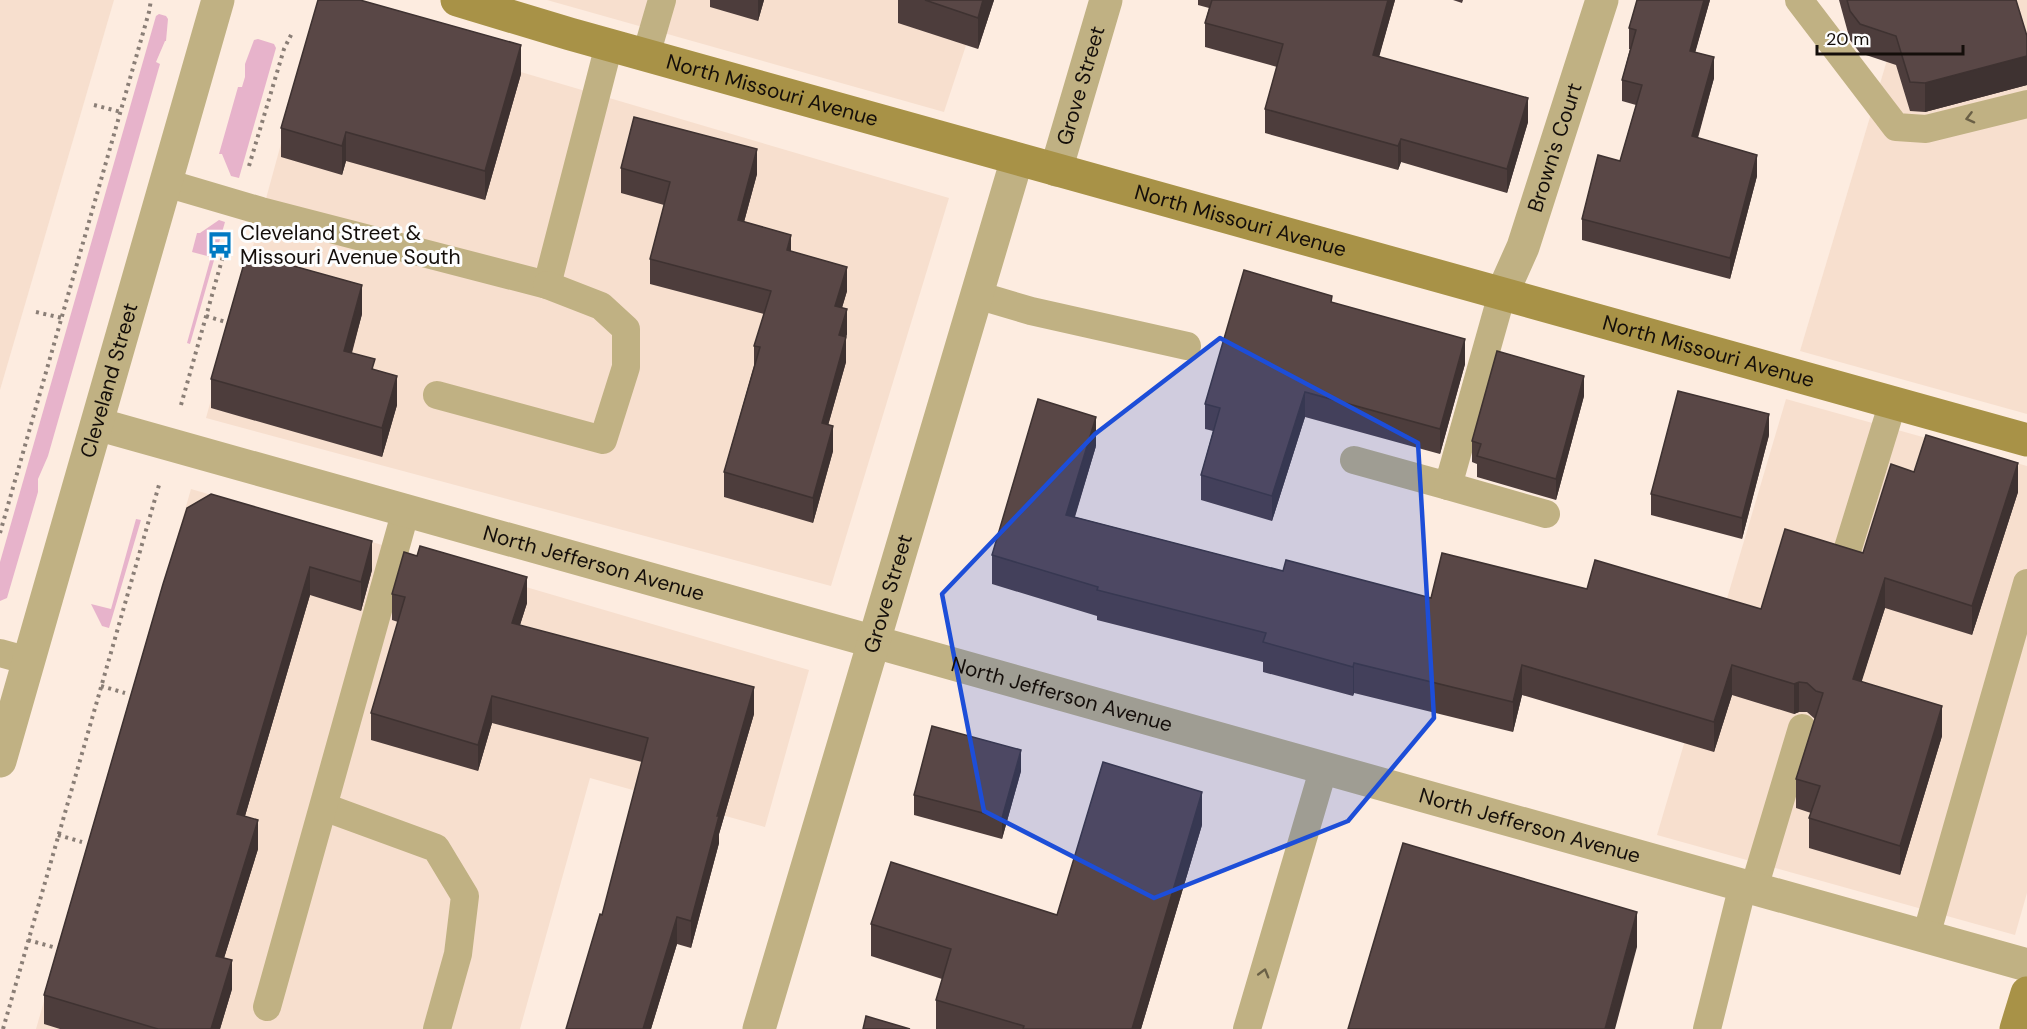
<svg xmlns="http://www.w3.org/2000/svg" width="2027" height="1029" viewBox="0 0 2027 1029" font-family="'DM Sans',sans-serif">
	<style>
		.built { fill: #f7dfce }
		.green { fill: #e7b3cb }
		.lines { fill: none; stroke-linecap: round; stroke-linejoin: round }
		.path { stroke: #8a7e76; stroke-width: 4; stroke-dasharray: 3 4.5; stroke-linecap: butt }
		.service { stroke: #c0b183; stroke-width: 28 }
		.minor { stroke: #c0b183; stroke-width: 33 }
		.tertiary { stroke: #c0b183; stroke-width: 33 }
		.secondary { stroke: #a89247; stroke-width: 33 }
		.wall { fill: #4d3d3c }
		.shaded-wall { fill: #3e3231 }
		.building { fill: #594746; stroke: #3e3231; stroke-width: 1.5 }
		.oneway { stroke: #6a6046 }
		.marked { fill: #1d4ed8; fill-opacity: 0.2; stroke: #1d4ed8; stroke-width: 4.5; stroke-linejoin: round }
		.labels { text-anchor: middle; stroke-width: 6; stroke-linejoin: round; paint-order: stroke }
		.street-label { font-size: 21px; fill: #140e0a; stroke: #fdfdfd }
		.poi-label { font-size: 21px; fill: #140e0a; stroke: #fdfdfd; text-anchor: start }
	</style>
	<rect width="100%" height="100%" fill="#fdece0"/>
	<g class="built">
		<path d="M0,0H114L0,390Z"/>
		<path d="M547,0H981L944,112Z"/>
		<path d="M1905,0H2027V414L1800,351Z"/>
		<path d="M317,12L949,198L831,586L206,418Z"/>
		<path d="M1786,399L2027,466V893L2015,935L1657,835Z"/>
		<path d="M191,489L809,670L765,827L590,778L520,1029H36Z"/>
	</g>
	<g class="green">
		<path d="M159,14L166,16L168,19L166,41H165L156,62L160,64L48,456L38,479V492L7,598L0,601V562L156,16Z"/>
		<path d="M258,39L274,44L276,48L239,178L231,176L222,154H219L238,87H242L245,77V64L254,40Z"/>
		<path d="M219,220L225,222L190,344L187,343L211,257L192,252L197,233H200Z"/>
		<path d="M136,519L141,520L109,628L102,626L91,604L111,609Z"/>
	</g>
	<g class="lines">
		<g class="path">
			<path d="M94,105L121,112"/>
			<path d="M249,166L284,49L293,31"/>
			<path d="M36,312L62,318"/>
			<path d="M206,316L229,323"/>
			<path d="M181,405L227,242"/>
			<path d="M0,533L149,12L151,0"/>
			<path d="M101,686L125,693"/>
			<path d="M58,835L82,842"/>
			<path d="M28,940L53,947"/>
			<path d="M3,1029L159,485"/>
		</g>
		<g class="service">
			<path d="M1799,0L1896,127L1926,129L2027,104"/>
			<path d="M646,55L662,0"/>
			<path d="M166,183L261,211L547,285L609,45"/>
			<path d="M977,295L1031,311L1187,346"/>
			<path d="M437,395L603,440L626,367V329L601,306L547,285"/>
			<path d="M1354,460L1448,486L1502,294"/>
			<path d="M1448,486L1546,514"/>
			<path d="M1844,561L1893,402"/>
			<path d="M0,653L29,661"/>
			<path d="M324,807L436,848L465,896L458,954L437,1029"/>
			<path d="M1754,888L1802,728"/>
			<path d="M1926,936L2027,583"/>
			<path d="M267,1007L406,510"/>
			<path d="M1247,1029L1324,767"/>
			<path d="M1707,1029L1743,885"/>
		</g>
		<g class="minor">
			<path id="s1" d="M1056,170L1106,0"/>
			<path id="s2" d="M1502,294L1523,247L1602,0"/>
			<path id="s3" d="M97,424L2027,965"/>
			<path id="s4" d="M759,1029L1017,159"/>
		</g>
		<path class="tertiary" id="s5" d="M0,761L218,0"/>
		<g class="secondary">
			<path id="s6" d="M457,0L570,34L2027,440"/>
			<path d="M2016,1029L2027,993"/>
		</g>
	</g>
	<g class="wall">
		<path d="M710,0H764L758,21L710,7Z"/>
		<path d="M898,0H994L978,49L898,23Z"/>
		<path d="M1198,0H1395L1379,56L1528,122L1507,193L1401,162L1398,170L1265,133V109L1277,67L1205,47V23L1209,8L1198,5Z"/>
		<path d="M1453,0H1463L1462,3Z"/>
		<path d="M1710,0L1695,52L1714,78L1698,138L1757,176L1730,279L1582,240V219L1620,161L1636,105L1622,101V80L1630,49H1629V28Z"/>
		<path d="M1839,0H2016L2027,56V85L1925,112L1910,111L1896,65L1860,53L1850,40Z"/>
		<path d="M521,74L485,200L346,161L342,175L281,157V128Z"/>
		<path d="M621,168L757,174L744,222L791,251L847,291L842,308L847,334L846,337V362L828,425L833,451L813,523L724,497V472L754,366V346L764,314L650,284V259L664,205L621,193Z"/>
		<path d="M1332,303L1465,364L1440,454L1305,417L1272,521L1201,500V475L1213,431L1205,429V404Z"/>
		<path d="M362,314L352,353L375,370L397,405L382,457L211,408V379Z"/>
		<path d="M1584,396L1556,500L1477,477V464L1472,462V441Z"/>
		<path d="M1769,435L1742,539L1651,515V494Z"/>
		<path d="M1096,446L1075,517L1283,571L1431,598L1587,589L1761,609L1863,553L1914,472L2018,492L1972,635L1885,608L1861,682L1942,736L1900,875L1809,848V818L1811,813L1796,808V779L1815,719L1807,712H1799L1794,714L1732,695L1714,752L1522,695L1513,732L1354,693L1353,696L1263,672V662L1097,620V616L992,584V555Z"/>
		<path d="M372,541V570L361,611L310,595L245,816L258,849L224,958L232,989L220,1029H60L44,1024V995L163,584Z"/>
		<path d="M392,594L527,603L520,625L754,714L719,834V843L691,948L677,944L651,1029H566L602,915L642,762L492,723L478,771L371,740V713L398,622L392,620Z"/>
		<path d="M1021,771L1002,839L914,815V795Z"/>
		<path d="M1202,825L1141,1029H936V1000L942,979L871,956V924L1057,915Z"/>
	</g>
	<g class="shaded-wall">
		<path d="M758,0H764L758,21Z"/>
		<path d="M983,0H994L978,49V18Z"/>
		<path d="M1388,0H1395L1373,79V55Z"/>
		<path d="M1704,0H1710L1690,71V51Z"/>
		<path d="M521,45V74L485,200V171Z"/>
		<path d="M2027,56V85L1925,112V83Z"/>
		<path d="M1714,57V78L1692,157V136Z"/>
		<path d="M1528,98V122L1507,193V169Z"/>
		<path d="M346,132V161L342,175V146Z"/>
		<path d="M1401,139V162L1398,170V146Z"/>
		<path d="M757,149V174L738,244V220Z"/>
		<path d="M1757,155V176L1730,279V258Z"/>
		<path d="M791,235V260L787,250Z"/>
		<path d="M847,267V291L835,330V306Z"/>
		<path d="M362,285V314L344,380V351Z"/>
		<path d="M847,309V334L839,359V335Z"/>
		<path d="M846,337V362L822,447V423Z"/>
		<path d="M1465,339V364L1440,454V429Z"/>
		<path d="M397,376V405L382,457V428Z"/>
		<path d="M1584,376V396L1556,500V479Z"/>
		<path d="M1305,392V417L1272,521V496Z"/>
		<path d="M1769,414V435L1742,539V518Z"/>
		<path d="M1096,417V446L1066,545V515Z"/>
		<path d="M833,426V451L813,523V498Z"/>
		<path d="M2018,463V492L1972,635V606Z"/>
		<path d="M372,541V570L361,611V582Z"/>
		<path d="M310,567V595L237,843V814Z"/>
		<path d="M527,577V603L512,650V623Z"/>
		<path d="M1885,578V608L1853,709V679Z"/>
		<path d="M1354,663V693L1353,696V667Z"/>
		<path d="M1522,665V695L1513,732V702Z"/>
		<path d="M1732,665V695L1714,752V722Z"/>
		<path d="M1799,682V712L1794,714V684Z"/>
		<path d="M754,687V714L719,834V843L691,948V921L717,816Z"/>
		<path d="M492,696V723L478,771V745Z"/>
		<path d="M1942,706V736L1900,875V846Z"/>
		<path d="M1021,750V771L1002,839V818Z"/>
		<path d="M1202,792V825L1141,1029H1132Z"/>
		<path d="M258,820V849L216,984V956Z"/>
		<path d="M1637,912V947L1615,1029H1605Z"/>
		<path d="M677,917V944L651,1029H643Z"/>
		<path d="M232,960V989L220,1029H211Z"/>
	</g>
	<g class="building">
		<path d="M318,0H360L521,45L485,171L346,132L342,146L281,128Z"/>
		<path d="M925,0H983L978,18Z"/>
		<path d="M1212,0H1388L1373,55L1528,98L1507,169L1401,139L1398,146L1265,109L1283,44L1205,23Z"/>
		<path d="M1637,0H1704L1690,51L1714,57L1692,136L1757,155L1730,258L1582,219L1598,155L1620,161L1642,85L1622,80L1636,30L1629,28Z"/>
		<path d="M1847,0H2016L2027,36V56L1925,83L1910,82L1896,36L1860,24L1850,11Z"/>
		<path d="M634,117L757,149L738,220L791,235L787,250L847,267L835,306L847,309L839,335L846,337L822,423L833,426L813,498L724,472L760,347L754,346L771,291L650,259L670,182L621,168Z"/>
		<path d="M247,253L362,285L344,351L375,359L372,369L397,376L382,428L211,379Z"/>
		<path d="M1244,270L1332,296L1331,302L1465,339L1440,429L1305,392L1272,496L1201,475L1220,408L1205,404Z"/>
		<path d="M1497,351L1584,376L1556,479L1477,456L1481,444L1472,441Z"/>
		<path d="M1678,391L1769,414L1742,518L1651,494Z"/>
		<path d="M1038,399L1096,417L1066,515L1283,571L1286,560L1431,598L1442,553L1587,589L1595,560L1761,609L1785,529L1863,553L1891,464L1914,472L1926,435L2018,463L1972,606L1885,578L1853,679L1942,706L1900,846L1809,818L1820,786L1796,779L1823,693L1816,691L1807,683L1799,682L1794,684L1732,665L1714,722L1522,665L1513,702L1354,663L1353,667L1263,642L1266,633L1097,590L1098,587L992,555Z"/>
		<path d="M211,494L372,541L361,582L310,567L237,814L258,820L216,956L232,960L211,1029H158L44,995L163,584L187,508Z"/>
		<path d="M420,546L527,577L512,623L754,687L717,816H719L691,921L677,917L643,1029H566L600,914L602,915L648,738L492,696L478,745L371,713L405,597L392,594L404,552L417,556Z"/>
		<path d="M932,726L1021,750L1002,818L914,795Z"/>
		<path d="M1103,762L1202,792L1132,1029H1023L1024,1026L936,1000L951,949L871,924L891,862L1057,915Z"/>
		<path d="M1403,843L1637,912L1605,1029H1348Z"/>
		<path d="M866,1016L910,1029H863Z"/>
	</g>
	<defs><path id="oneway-chevron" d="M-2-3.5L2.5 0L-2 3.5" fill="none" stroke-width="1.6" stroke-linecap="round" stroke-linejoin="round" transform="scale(1.5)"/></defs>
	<g class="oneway">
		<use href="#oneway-chevron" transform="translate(1970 118) rotate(166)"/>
		<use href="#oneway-chevron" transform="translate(1264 973) rotate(-74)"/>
	</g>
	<path class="marked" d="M1220,338L1418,443L1434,718L1348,821L1154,898L984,811L942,594L1095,434Z"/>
	<defs>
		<symbol id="bus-bare" viewBox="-9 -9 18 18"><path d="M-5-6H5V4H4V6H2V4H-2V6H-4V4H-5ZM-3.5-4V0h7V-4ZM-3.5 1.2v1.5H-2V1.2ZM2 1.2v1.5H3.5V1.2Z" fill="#007ac3" stroke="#fdfdfd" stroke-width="2.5" paint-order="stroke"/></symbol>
	</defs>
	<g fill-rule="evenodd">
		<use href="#bus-bare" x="201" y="226" width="38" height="38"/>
	</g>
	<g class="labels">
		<g class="street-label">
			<text dy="7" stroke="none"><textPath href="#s1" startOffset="88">Grove Street</textPath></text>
			<text dy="7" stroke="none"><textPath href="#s6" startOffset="328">North Missouri Avenue</textPath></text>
			<text dy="7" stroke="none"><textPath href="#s2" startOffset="156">Brown's Court</textPath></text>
			<text dy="7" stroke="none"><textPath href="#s6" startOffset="814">North Missouri Avenue</textPath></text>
			<text dy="7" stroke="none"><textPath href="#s6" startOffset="1300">North Missouri Avenue</textPath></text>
			<text dy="7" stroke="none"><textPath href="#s5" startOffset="396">Cleveland Street</textPath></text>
			<text dy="7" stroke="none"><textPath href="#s3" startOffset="516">North Jefferson Avenue</textPath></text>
			<text dy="7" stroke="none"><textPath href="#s4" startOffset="454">Grove Street</textPath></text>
			<text dy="7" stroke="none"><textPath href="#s3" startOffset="1002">North Jefferson Avenue</textPath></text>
			<text dy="7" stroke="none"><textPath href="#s3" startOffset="1488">North Jefferson Avenue</textPath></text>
		</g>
		<g class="poi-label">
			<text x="240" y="240">Cleveland Street &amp;<tspan x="240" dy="24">Missouri Avenue South</tspan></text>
		</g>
	</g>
	<path d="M1817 45v9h146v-9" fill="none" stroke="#140e0a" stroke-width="3"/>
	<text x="1826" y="45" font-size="18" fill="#140e0a" stroke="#fdfdfd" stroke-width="4.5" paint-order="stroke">20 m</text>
</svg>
